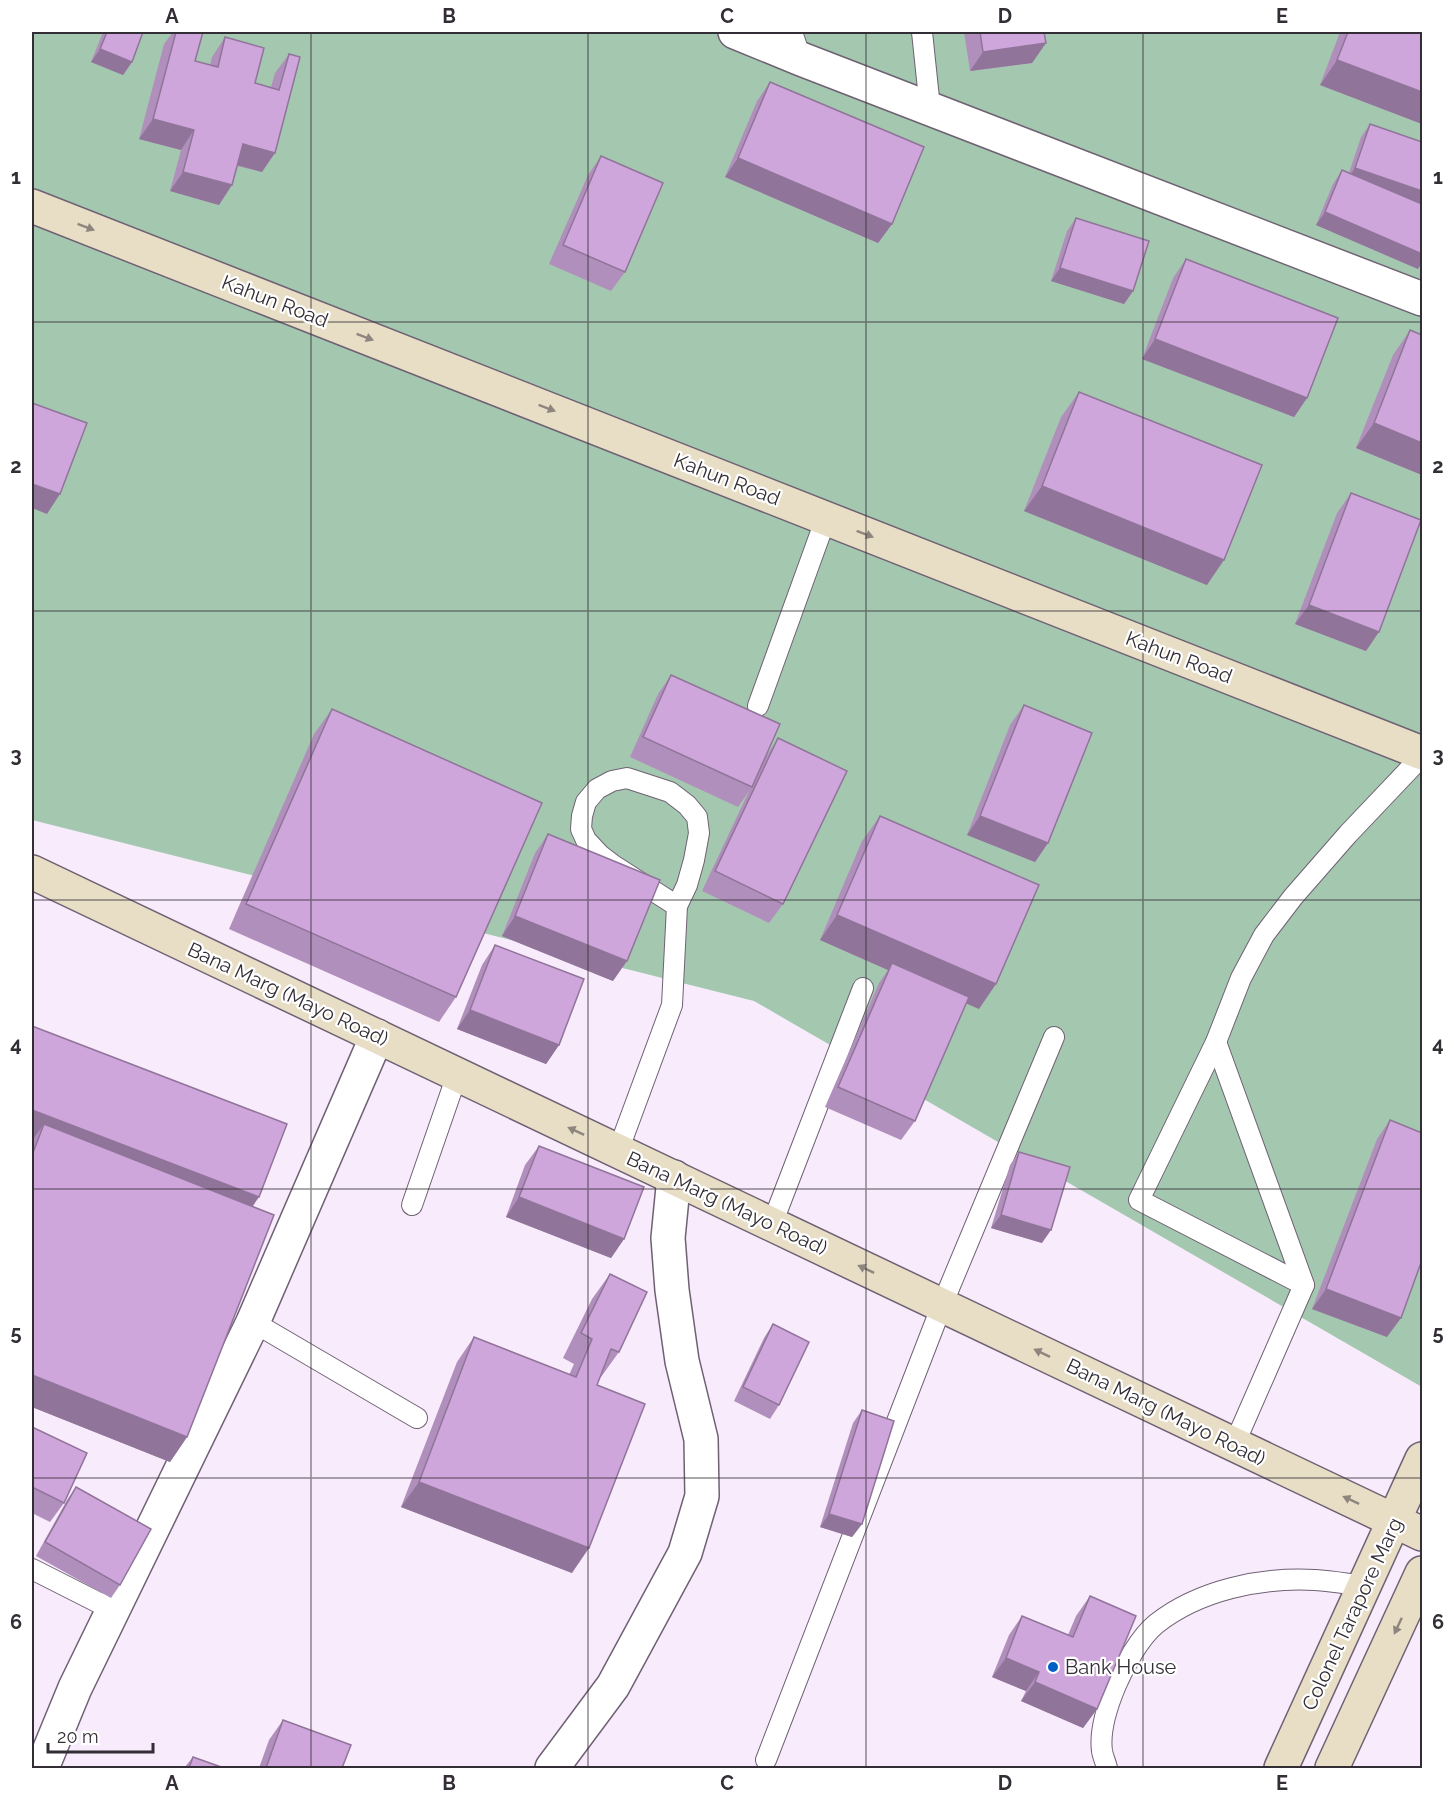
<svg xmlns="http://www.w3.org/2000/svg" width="1454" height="1800" viewBox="0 0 1454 1800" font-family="Raleway,sans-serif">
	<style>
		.green { fill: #a4c8af }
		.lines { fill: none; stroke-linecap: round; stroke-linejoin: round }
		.lane-casing { stroke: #6f6173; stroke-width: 22 }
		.street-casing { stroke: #6f6173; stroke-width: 36 }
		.secondary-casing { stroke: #6f6173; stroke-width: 36 }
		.lane { stroke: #fff; stroke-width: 20 }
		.street { stroke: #fff; stroke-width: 33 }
		.secondary { stroke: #e8dec6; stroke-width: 33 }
		.wall { fill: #b18fbc }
		.shaded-wall { fill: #907499 }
		.building { fill: #cea6db; stroke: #907499; stroke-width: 1.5 }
		.oneway { fill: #8e867e }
		.grid { fill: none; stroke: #332d35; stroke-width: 1.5; stroke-opacity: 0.55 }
		.poi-dot { fill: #005ec7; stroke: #fff; stroke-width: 2 }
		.labels { text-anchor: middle; stroke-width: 4.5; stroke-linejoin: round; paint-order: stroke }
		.street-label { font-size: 20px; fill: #332d35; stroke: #fff }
		.poi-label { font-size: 20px; fill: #332d35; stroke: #fff; text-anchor: start }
		.neatline { fill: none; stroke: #332d35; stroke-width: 2 }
		.grid-label { font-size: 20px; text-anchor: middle; font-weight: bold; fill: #332d35 }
	</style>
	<rect width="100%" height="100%" fill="#f8ebfc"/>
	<path class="green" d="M32,32H1422V1387L754,1001L32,820Z"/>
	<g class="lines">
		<defs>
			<g id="lane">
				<path d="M792,32L801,59"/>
				<path d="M922,32L930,108"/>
				<path d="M758,706L826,518"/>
				<path d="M1216,1042L1304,1285L1234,1445"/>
				<path d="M618,1151L672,1005L677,906L687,885L694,860L699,833L697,817L687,805L670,792L627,778L612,781L597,789L586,802L582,816L581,829L586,840L600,855L613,865L677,906"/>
				<path d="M412,1205L457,1075"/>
				<path d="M772,1224L863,988"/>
				<path d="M1304,1285L1139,1200L1216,1042L1241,978L1264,935L1293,897L1348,834L1422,756"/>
				<path d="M253,1322L417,1418"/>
				<path d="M32,1569L113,1610"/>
				<path d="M766,1760L942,1305L1054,1037"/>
				<path d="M1107,1768C1106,1763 1103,1757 1102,1751C1099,1729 1108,1704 1116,1685C1124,1666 1140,1637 1156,1624C1199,1590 1261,1577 1315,1580C1332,1581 1348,1584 1365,1586"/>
			</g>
			<g id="street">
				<path d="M735,32L801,59L1422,299"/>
				<path d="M42,1768L75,1688L253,1322L377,1036"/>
				<path d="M552,1768L613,1686L685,1553L702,1496L701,1439L682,1361L672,1290L668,1238L674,1177"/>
			</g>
			<g id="secondary">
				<path d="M32,206L1422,753"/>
				<path d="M32,872L1422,1534"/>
				<path d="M1281,1768L1422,1459"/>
				<path d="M1332,1768L1422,1573"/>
			</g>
		</defs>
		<use href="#lane" class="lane-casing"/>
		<use href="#street" class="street-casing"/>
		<use href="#secondary" class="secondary-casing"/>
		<use href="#lane" class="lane"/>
		<use href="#street" class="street"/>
		<use href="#secondary" class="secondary"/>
	</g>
	<g class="wall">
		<path d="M103,32H143L132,62L123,75L91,62Z"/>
		<path d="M173,32H203L195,61L210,65L212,57L225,37L255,83L271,87L275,73L289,54L262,172L237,166L219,205L170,191L181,150L139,139L164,44Z"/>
		<path d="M964,32H1044L1046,43L1032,63L970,71Z"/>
		<path d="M1340,32H1422V124L1320,85Z"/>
		<path d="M770,82L892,224L878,243L725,177L757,101Z"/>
		<path d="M1370,124L1418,269L1316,225L1333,184L1342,170L1349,173L1361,137Z"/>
		<path d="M601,156L625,272L611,291L549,264L588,175Z"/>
		<path d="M1076,218L1133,291L1124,304L1051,281L1067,231Z"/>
		<path d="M1186,259L1307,398L1294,417L1142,359L1173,278Z"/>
		<path d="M1410,330L1422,475L1356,448L1393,355Z"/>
		<path d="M1079,392L1207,585L1024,511L1061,417Z"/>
		<path d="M1351,493L1366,651L1295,624L1337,513Z"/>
		<path d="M671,675L765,758L778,738L783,904L769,923L702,891L749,791L738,807L630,757L658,694Z"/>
		<path d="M1024,705L1048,843L1035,862L967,835L1010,725Z"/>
		<path d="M332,709L456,997L439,1022L229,929L314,734Z"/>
		<path d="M880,816L979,1009L966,1003L915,1121L901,1140L825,1107L879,983L888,970L820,940L862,841Z"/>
		<path d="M548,834L613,981L502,936L535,853Z"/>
		<path d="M495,945L559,1045L546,1064L457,1029L482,965Z"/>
		<path d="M32,1026L252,1207L187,1437L170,1462L32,1407Z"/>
		<path d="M1390,1120L1387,1337L1312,1309L1377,1139Z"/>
		<path d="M539,1146L624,1239L611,1258L506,1217L525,1165Z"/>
		<path d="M1019,1152L1042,1243L991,1228L1010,1165Z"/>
		<path d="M610,1274L619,1352L601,1377H600L597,1385L572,1573L401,1507L457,1362L474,1337L569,1375L574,1364L563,1358L592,1299Z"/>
		<path d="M773,1324L779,1405L770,1419L734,1401L764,1338Z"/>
		<path d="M862,1410V1524L852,1537L820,1527L853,1423Z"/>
		<path d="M32,1427L64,1503L50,1522L32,1513Z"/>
		<path d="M76,1487L120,1585L111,1598L36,1556L67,1500Z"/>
		<path d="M1090,1596L1097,1709L1083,1728L1021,1701L1026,1691L992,1677L1009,1635L1022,1616L1068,1635L1076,1616Z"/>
		<path d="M283,1720L342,1768H259L269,1740Z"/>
		<path d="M193,1757L224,1768H184Z"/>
	</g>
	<g class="shaded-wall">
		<path d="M1046,43L1032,63L970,71L983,52Z"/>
		<path d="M100,49L132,62L123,75L91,62Z"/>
		<path d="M1337,60L1422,92V124L1320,85Z"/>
		<path d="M153,119L194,130L181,150L139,139Z"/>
		<path d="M243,144L275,153L262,172L229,163Z"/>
		<path d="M738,158L892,224L878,243L725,177Z"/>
		<path d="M1355,168L1422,191V208L1346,181Z"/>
		<path d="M183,172L232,185L219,205L170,191Z"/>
		<path d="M1325,212L1422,254V263L1418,269L1316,225Z"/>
		<path d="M1060,268L1133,291L1124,304L1051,281Z"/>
		<path d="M1155,339L1307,398L1294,417L1142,359Z"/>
		<path d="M1374,423L1422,443V475L1356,448Z"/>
		<path d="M32,484L60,494L47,514L32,508Z"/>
		<path d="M1042,486L1224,560L1207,585L1024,511Z"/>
		<path d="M1309,605L1379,632L1366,651L1295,624Z"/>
		<path d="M980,816L1048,843L1035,862L967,835Z"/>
		<path d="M837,915L996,984L979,1009L889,970L892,963L888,970L820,940Z"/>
		<path d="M515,916L627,961L613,981L502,936Z"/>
		<path d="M470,1010L559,1045L546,1064L457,1029Z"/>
		<path d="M32,1110L259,1197L242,1222L44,1124L32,1141Z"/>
		<path d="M519,1197L624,1239L611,1258L506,1217Z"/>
		<path d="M1001,1215L1051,1230L1042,1243L991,1228Z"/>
		<path d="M1326,1289L1401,1318L1387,1337L1312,1309Z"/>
		<path d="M32,1375L187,1437L170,1462L32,1407Z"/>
		<path d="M419,1482L589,1548L572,1573L401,1507Z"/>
		<path d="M829,1514L862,1524L852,1537L820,1527Z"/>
		<path d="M1006,1658L1039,1672L1026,1691L992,1677Z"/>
		<path d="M1035,1682L1097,1709L1083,1728L1021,1701Z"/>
	</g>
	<g class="building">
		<path d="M107,32H143L132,62L100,49Z"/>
		<path d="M176,32H203L195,61L218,67L225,37L264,48L255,83L279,90L289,54L300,57L275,153L243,144L232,185L183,172L194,130L153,119Z"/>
		<path d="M980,32H1044L1046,43L983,52Z"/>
		<path d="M1348,32H1422V92L1337,60Z"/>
		<path d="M770,82L924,147L892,224L738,158Z"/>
		<path d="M1370,124L1422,142V191L1355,168Z"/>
		<path d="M601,156L663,183L625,272L563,245Z"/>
		<path d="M1342,170L1422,204V254L1325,212Z"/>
		<path d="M1076,218L1149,241L1133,291L1060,268Z"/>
		<path d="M1186,259L1338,318L1307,398L1155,339Z"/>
		<path d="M1410,330L1422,335V443L1374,423Z"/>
		<path d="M1079,392L1262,465L1224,560L1042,486Z"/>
		<path d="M32,403L87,423L60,494L32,484Z"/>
		<path d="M1351,493L1421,520L1379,632L1309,605Z"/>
		<path d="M671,675L780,724L752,787L643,737Z"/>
		<path d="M1024,705L1092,733L1048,843L980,816Z"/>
		<path d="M332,709L542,803L456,997L246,904Z"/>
		<path d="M778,738L847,771L783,904L715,871Z"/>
		<path d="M880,816L1039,885L996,984L837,915Z"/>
		<path d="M548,834L660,880L627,961L515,916Z"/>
		<path d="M495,945L584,979L559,1045L470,1010Z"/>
		<path d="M892,963L969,997L915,1121L838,1087Z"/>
		<path d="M32,1026L287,1124L259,1197L32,1110Z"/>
		<path d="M1390,1120L1422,1133V1260L1401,1318L1326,1289Z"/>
		<path d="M44,1124L274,1215L187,1437L32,1375V1155Z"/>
		<path d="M539,1146L644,1187L624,1239L519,1197Z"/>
		<path d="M1019,1152L1070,1167L1051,1230L1001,1215Z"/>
		<path d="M610,1274L647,1292L619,1352L611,1349L597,1385L645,1404L589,1548L419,1482L474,1337L576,1377L592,1339L581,1333Z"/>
		<path d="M773,1324L809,1342L779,1405L743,1387Z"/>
		<path d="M862,1410L894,1421L862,1524L829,1514Z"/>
		<path d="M32,1427L87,1453L64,1503L32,1487Z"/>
		<path d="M76,1487L151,1529L120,1585L45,1542Z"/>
		<path d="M1090,1596L1136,1616L1097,1709L1035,1682L1039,1672L1006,1658L1022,1616L1073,1637Z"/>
		<path d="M283,1720L351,1745L342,1768H266Z"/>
		<path d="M193,1757L224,1768H189Z"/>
	</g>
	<defs><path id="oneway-solid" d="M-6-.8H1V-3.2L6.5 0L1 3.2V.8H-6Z" transform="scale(1.5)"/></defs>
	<g class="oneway">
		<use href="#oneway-solid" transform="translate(86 227) rotate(21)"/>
		<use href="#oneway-solid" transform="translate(365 337) rotate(21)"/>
		<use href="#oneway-solid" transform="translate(547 408) rotate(21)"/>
		<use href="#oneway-solid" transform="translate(865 534) rotate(21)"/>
		<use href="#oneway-solid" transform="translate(576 1131) rotate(-155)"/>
		<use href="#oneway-solid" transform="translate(866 1269) rotate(-155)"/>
		<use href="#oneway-solid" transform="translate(1042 1353) rotate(-154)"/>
		<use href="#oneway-solid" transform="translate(1351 1500) rotate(-155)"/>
		<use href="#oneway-solid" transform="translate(1398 1626) rotate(115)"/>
	</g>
	<path class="grid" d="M311,32V1768M588,32V1768M866,32V1768M1143,32V1768M32,322H1422M32,611H1422M32,900H1422M32,1189H1422M32,1478H1422"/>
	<circle class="poi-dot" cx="1053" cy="1667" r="6"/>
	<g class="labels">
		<g class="street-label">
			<text transform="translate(275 301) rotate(21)" y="7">Kahun Road</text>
			<text transform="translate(727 479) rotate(21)" y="7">Kahun Road</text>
			<text transform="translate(1179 657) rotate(21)" y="7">Kahun Road</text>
			<text transform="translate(288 994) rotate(25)" y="7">Bana Marg (Mayo Road)</text>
			<text transform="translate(727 1203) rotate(25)" y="7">Bana Marg (Mayo Road)</text>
			<text transform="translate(1166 1412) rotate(26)" y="7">Bana Marg (Mayo Road)</text>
			<text transform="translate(1352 1614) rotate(-65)" y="7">Colonel Tarapore Marg</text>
		</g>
		<g class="poi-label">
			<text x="1065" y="1674">Bank House</text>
		</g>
	</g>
	<rect width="1454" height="1800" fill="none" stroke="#ffffff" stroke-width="66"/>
	<path d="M48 1743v9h105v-9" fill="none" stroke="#332d35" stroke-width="3"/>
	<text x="57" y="1743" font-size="18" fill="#332d35" stroke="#ffffff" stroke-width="4.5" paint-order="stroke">20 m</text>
	<rect x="33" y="33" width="1388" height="1734" class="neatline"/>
	<g class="grid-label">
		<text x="172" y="23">A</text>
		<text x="449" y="23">B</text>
		<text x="727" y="23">C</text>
		<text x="1005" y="23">D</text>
		<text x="1282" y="23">E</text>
		<text x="16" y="184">1</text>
		<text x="1438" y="184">1</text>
		<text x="16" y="473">2</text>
		<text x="1438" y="473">2</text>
		<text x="16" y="762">3</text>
		<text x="1438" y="762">3</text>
		<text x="16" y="1051">4</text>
		<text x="1438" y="1051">4</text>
		<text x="16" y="1340">5</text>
		<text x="1438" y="1340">5</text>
		<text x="16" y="1629">6</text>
		<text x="1438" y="1629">6</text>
		<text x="172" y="1790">A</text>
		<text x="449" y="1790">B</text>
		<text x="727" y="1790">C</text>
		<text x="1005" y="1790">D</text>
		<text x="1282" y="1790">E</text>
	</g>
</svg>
